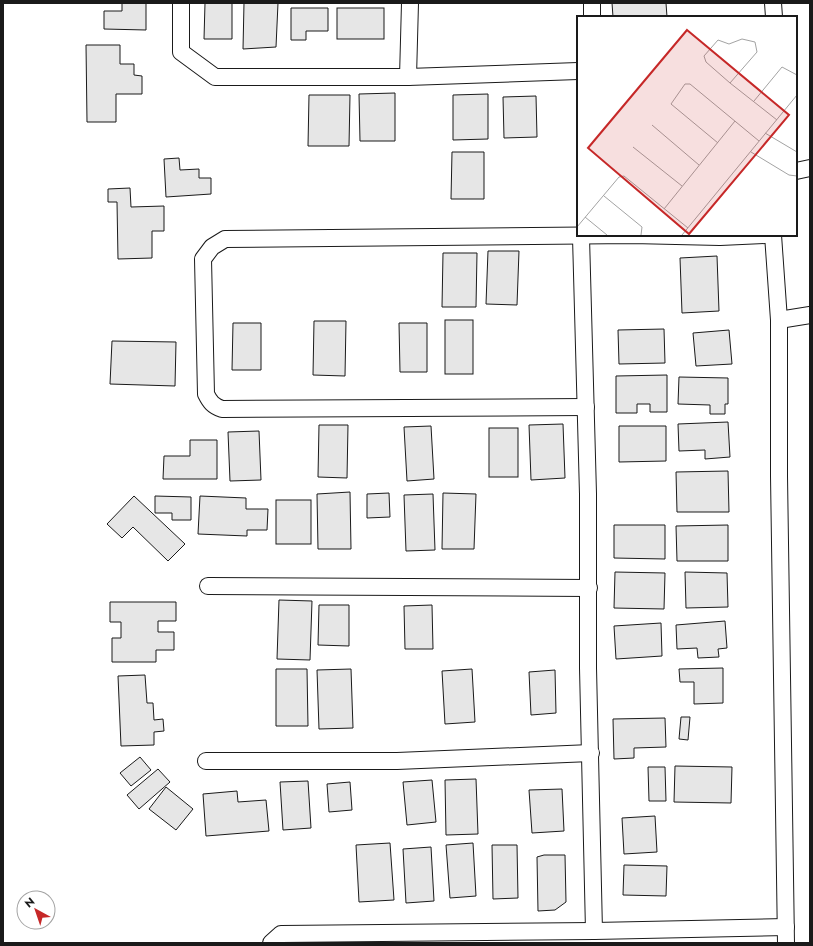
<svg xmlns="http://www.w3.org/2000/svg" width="813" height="946" viewBox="0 0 813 946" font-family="Jost,sans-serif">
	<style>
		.building { fill: #e6e6e6; stroke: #1a1a1a }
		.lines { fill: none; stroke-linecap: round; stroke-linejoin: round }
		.street-casing { stroke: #1a1a1a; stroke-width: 18 }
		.street { stroke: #fff; stroke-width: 16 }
		.inset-road { fill: none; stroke: #a3a3a3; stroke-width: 1 }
		.view { fill: #c62828; fill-opacity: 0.15; stroke: #c62828; stroke-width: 2 }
		.inset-edge { fill: none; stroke: #1a1a1a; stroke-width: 2 }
	</style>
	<rect width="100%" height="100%" fill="#fff"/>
	<g class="building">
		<path d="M122,3H146V30L104,29V11H122Z"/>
		<path d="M205,3H232V39H204Z"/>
		<path d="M244,3H278L276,47L243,49Z"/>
		<path d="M612,3H666L667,17H613Z"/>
		<path d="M291,8H328V31H306V40H291Z"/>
		<rect x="337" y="8" width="47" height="31"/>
		<path d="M86,45H120V64H134V75L142,76V94H116V122H87Z"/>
		<path d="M395,93V141H360L359,94Z"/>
		<path d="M488,94V139L453,140V95Z"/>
		<path d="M309,95H350L349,146H308Z"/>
		<path d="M536,96L537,137L504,138L503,97Z"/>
		<path d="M452,152H484V199H451Z"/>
		<path d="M179,158L180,170L199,169V178H211V194L166,197L164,159Z"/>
		<path d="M130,188L131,207L164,206V231H152V258L118,259L117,202H108V189Z"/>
		<path d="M488,251H519L517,305L486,304Z"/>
		<path d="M443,253H477L476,307H442Z"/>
		<path d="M717,256L719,311L682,313L680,258Z"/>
		<rect x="445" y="320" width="28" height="54"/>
		<path d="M314,321H346L345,376L313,375Z"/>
		<path d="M233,323H261V370H232Z"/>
		<path d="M399,323H427V372H400Z"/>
		<path d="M664,329L665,363L619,364L618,330Z"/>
		<path d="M729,330L732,364L696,366L693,333Z"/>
		<path d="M112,341L176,342L175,386L110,384Z"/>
		<path d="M667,375V412H650V404H637V413H616V376Z"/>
		<path d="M679,377L728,378V404H725V414H710V405L678,404Z"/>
		<path d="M728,422L730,457L705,459V450L679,451L678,424Z"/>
		<path d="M563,424L565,478L531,480L529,425Z"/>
		<path d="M319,425H348L347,478L318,477Z"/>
		<path d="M431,426L434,479L407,481L404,427Z"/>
		<path d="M619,426H666V461L619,462Z"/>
		<rect x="489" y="428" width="29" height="49"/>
		<path d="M259,431L261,480L230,481L228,432Z"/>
		<path d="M190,440H217V479H163L164,456H190Z"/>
		<path d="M728,471L729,512H677L676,472Z"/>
		<path d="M350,492L351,549H318L317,494Z"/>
		<path d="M389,493L390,517L367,518V494Z"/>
		<path d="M443,493L476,494L474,549H442Z"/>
		<path d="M433,494L435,550L406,551L404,495Z"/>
		<path d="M134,496L185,544L168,561L133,527L122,538L107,524Z"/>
		<path d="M155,496L191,497V520H172V513H155Z"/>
		<path d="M200,496L246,498V509H268L267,530H247V536L198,534Z"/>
		<rect x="276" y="500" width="35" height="44"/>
		<path d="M614,525H665V559L614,558Z"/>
		<path d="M728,525V561H677L676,526Z"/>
		<path d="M615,572L665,573L664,609L614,608Z"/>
		<path d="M685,572L727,573L728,607L686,608Z"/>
		<path d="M279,600L312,601L310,660L277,659Z"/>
		<path d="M110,602H176V621H158V632H174V650H156V662H112V638H121V622H110Z"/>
		<path d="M319,605H349V646L318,645Z"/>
		<path d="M432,605L433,649H405L404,606Z"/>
		<path d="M725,621L727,648L718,649L719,657L698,658L697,648L677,649L676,625Z"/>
		<path d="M661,623L662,656L616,659L614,626Z"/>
		<path d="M723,668V703L694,704V682H680L679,669Z"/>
		<path d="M276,669H307L308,726H276Z"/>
		<path d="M351,669L353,728L319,729L317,670Z"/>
		<path d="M472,669L475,722L445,724L442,671Z"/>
		<path d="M555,670L556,713L531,715L529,672Z"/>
		<path d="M145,675L147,703H153L154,720L163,719L164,731L154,732V745L121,746L118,676Z"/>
		<path d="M681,717H690L688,740L679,739Z"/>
		<path d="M665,718L666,747L634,748V758L614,759L613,719Z"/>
		<path d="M140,757L151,770L131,786L120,773Z"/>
		<path d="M675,766L732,767L731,803L674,802Z"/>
		<path d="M648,767H665L666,801H649Z"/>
		<path d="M158,769L170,782L139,809L127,795Z"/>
		<path d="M476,779L478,834L446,835L445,780Z"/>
		<path d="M432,780L436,822L407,825L403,782Z"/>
		<path d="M308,781L311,828L283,830L280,782Z"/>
		<path d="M350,782L352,810L329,812L327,784Z"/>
		<path d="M166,787L193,809L176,830L149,809Z"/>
		<path d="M562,789L564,831L532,833L529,790Z"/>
		<path d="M237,791L238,802L266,800L269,831L206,836L203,794Z"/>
		<path d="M655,816L657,852L624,854L622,818Z"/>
		<path d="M390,843L394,900L359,902L356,845Z"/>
		<path d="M473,843L476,896L450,898L446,845Z"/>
		<path d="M492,845H517L518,898L493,899Z"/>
		<path d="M431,847L434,901L406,903L403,849Z"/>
		<path d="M544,855H565L566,902L555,910L538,911L537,857Z"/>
		<path d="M624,865L667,866L666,896L623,895Z"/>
	</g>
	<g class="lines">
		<defs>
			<g id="street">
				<path d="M181,3V52L215,77H408L578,71"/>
				<path d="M592,3V17"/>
				<path d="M773,3L774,17"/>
				<path d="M408,77L410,3"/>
				<path d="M796,171L810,168"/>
				<path d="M773,235L779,320V476L786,943"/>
				<path d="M581,237L588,494V668L594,931"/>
				<path d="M779,320L810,315"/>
				<path d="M586,407L222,409C213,406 210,402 206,394L203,259L212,247L225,239L632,235L720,237L765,235"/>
				<path d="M208,586L589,588"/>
				<path d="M206,761H397L591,753"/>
				<path d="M271,943L281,934L594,931L786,927"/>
			</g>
		</defs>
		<use href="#street" class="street-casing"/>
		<use href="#street" class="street"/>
	</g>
	<g transform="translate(577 16)">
		<rect width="220" height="220" fill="#fff"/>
		<path class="inset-road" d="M153,67L180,36L178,26L165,23L152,28L141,24L127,40L129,46L153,67L200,104M177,85L205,51L220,59M75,109L122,149M188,117L220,136M141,127L94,88L108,68H113L182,125M56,131L105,170M174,136L212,159L220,160M27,180L65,211L64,219M87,193L158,105M8,201L30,219M0,211L42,161L47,160L111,212M105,219L220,79"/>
		<path class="view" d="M110,14L212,99L112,218L11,132Z"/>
		<rect width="220" height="220" class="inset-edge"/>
	</g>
	<rect width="813" height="946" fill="none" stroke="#1a1a1a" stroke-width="8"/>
	<g transform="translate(36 910) rotate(320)"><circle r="19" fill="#ffffff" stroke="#a3a3a3"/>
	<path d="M0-3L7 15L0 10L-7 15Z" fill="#c62828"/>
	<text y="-6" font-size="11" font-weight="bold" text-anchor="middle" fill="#1a1a1a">N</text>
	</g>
</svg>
